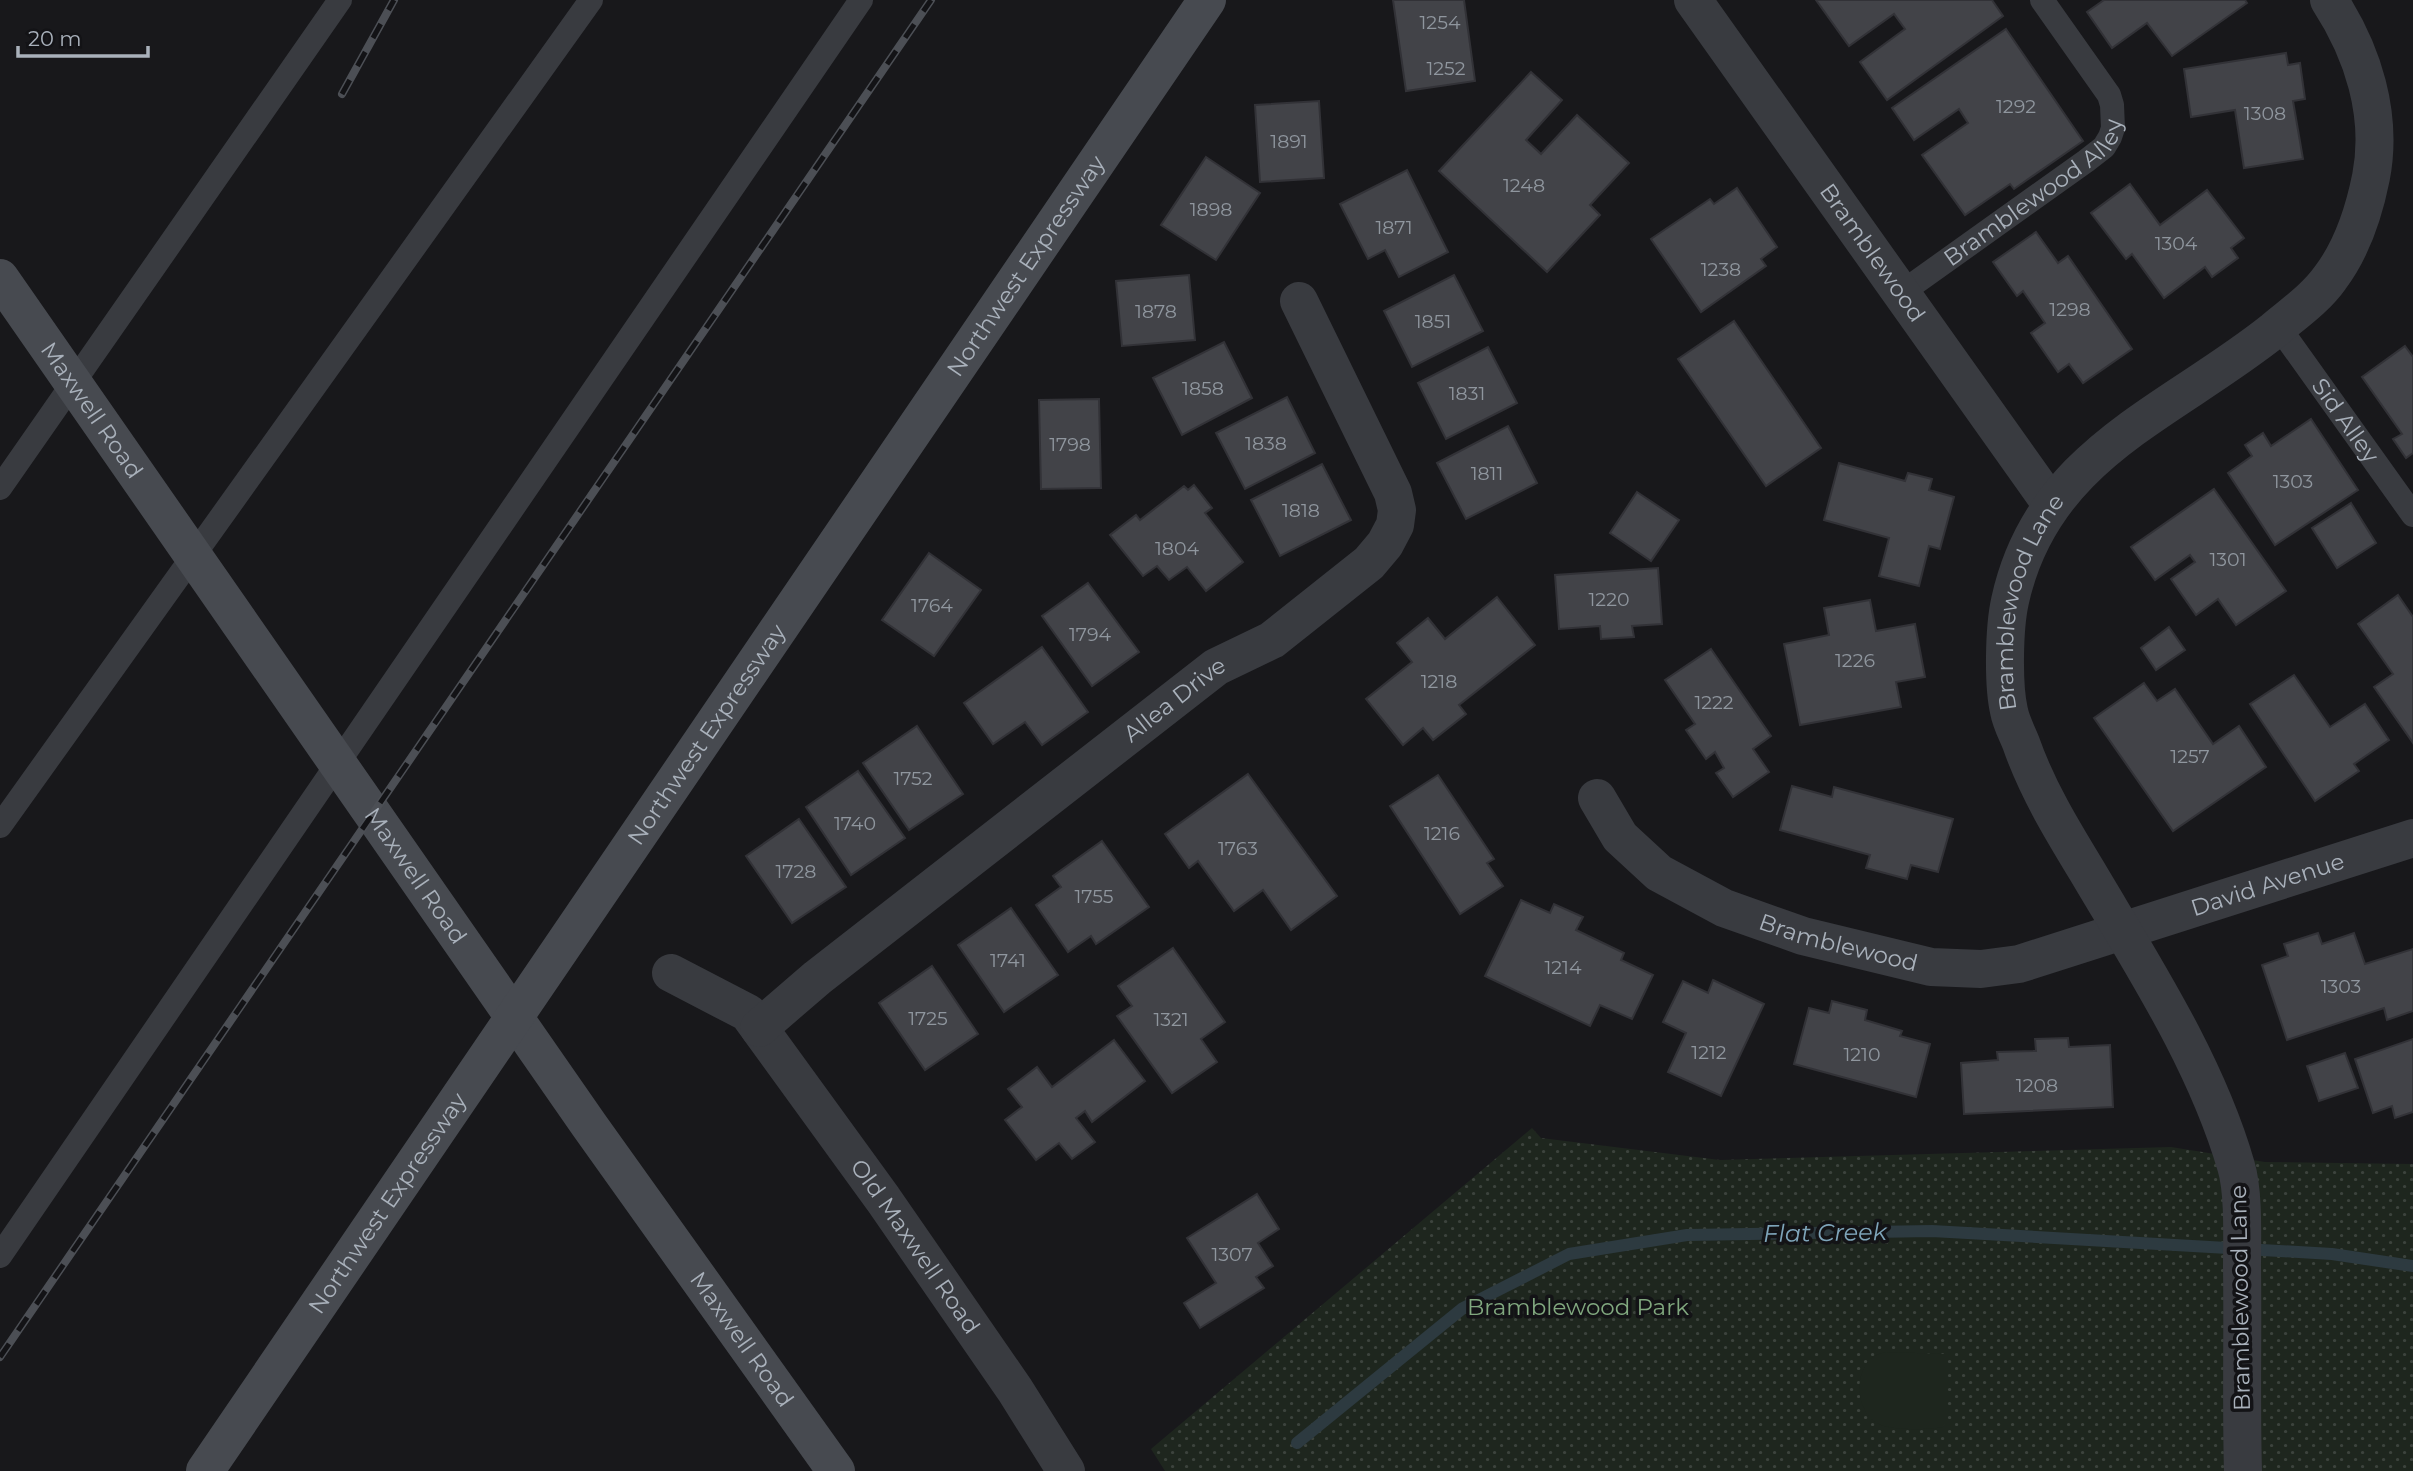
<svg xmlns="http://www.w3.org/2000/svg" width="2413" height="1471" viewBox="0 0 2413 1471" font-family="Montserrat,sans-serif">
	<style>
		.park { fill: url(#park-dots) }
		.garden { fill: #1e261e }
		.lines { fill: none; stroke-linecap: round; stroke-linejoin: round }
		.stream { stroke: #2d3a40; stroke-width: 12 }
		.building { fill: #424348; stroke: #323237; stroke-width: 2 }
		.lane { stroke: #393b40; stroke-width: 24 }
		.street { stroke: #393b40; stroke-width: 38 }
		.secondary { stroke: #474a50; stroke-width: 38 }
		.rail-casing { stroke: #4c4f55; stroke-width: 8 }
		.rail { stroke: #131316; stroke-width: 5; stroke-dasharray: 16; stroke-linecap: butt }
		.labels { text-anchor: middle; stroke-width: 7; stroke-linejoin: round; paint-order: stroke }
		.number-label { font-size: 19px; fill: #8f969e }
		.street-label { font-size: 23px; fill: #a9b1bb; stroke: #131316 }
		.park-label { font-size: 23px; fill: #81a87f; stroke: #131316 }
		.water-label { font-size: 24px; font-style: italic; fill: #7ea4b9; stroke: #131316 }
	</style>
	<defs>
		<pattern id="park-dots" width="8" height="8" patternUnits="userSpaceOnUse" patternTransform="scale(1.75)"><rect width="8" height="8" fill="#1e261e"/><path d="M2 2h.1M6 6h.1" fill="none" stroke="#3c433d" stroke-width="1.8" stroke-linecap="round"/></pattern>
	</defs>
	<rect width="100%" height="100%" fill="#18181b"/>
	<path class="park" d="M1532,1128L1541,1138L1720,1160L2171,1147L2265,1162L2413,1164V1471H1165L1151,1449Z"/>
	<path class="garden" d="M1886,1352L1945,1354V1424L1943,1427C1927,1430 1890,1431 1877,1423C1852,1408 1853,1357 1886,1352Z"/>
	<g class="lines">
		<path class="stream" d="M1297,1443L1463,1308L1569,1254L1687,1235L1932,1231L2332,1254L2413,1266"/>
	</g>
	<g class="building">
		<path d="M1393,0H1464L1475,81L1406,91Z"/>
		<path d="M1816,0H1992L2003,16L1887,100L1860,62L1905,29L1894,14L1849,46Z"/>
		<path d="M2104,0H2245L2247,3L2172,56L2147,23L2112,48L2087,12Z"/>
		<path d="M2006,29L2083,141L2014,189L2010,184L1965,215L1922,155L1968,123L1959,109L1914,140L1892,108Z"/>
		<path d="M2286,53L2288,65L2300,63L2305,99L2293,101L2303,159L2244,168L2235,110L2191,117L2184,69Z"/>
		<path d="M1531,72L1562,100L1526,140L1541,154L1577,115L1629,163L1590,205L1600,215L1547,272L1439,171Z"/>
		<path d="M1319,101L1324,178L1260,182L1255,105Z"/>
		<path d="M1206,157L1260,193L1216,260L1161,225Z"/>
		<path d="M1407,170L1448,252L1399,277L1385,250L1368,259L1340,204Z"/>
		<path d="M2130,184L2160,225L2207,190L2244,238L2231,248L2238,258L2212,277L2205,267L2164,298L2132,254L2126,259L2091,213Z"/>
		<path d="M1737,188L1777,247L1761,259L1766,266L1701,312L1651,239L1710,199L1714,204Z"/>
		<path d="M2036,232L2058,263L2068,256L2132,349L2083,383L2069,364L2058,372L2031,333L2045,323L2023,291L2017,296L1993,262Z"/>
		<path d="M1189,275L1195,340L1122,346L1116,281Z"/>
		<path d="M1454,275L1483,331L1412,367L1384,311Z"/>
		<path d="M1734,321L1821,448L1766,486L1678,359Z"/>
		<path d="M1224,342L1252,398L1182,435L1153,378Z"/>
		<path d="M2405,346L2413,357V453L2406,458L2393,439L2402,434L2362,377Z"/>
		<path d="M1488,347L1517,403L1446,439L1418,383Z"/>
		<path d="M1287,397L1315,453L1245,489L1216,433Z"/>
		<path d="M1099,399L1101,488L1041,489L1039,400Z"/>
		<path d="M2311,419L2358,490L2275,545L2228,473L2252,456L2245,445L2263,433L2271,446Z"/>
		<path d="M1508,426L1537,483L1466,519L1437,463Z"/>
		<path d="M1839,463L1905,481L1908,473L1932,479L1929,490L1954,497L1940,549L1929,546L1919,586L1879,576L1889,538L1824,520Z"/>
		<path d="M1322,464L1351,520L1280,556L1251,500Z"/>
		<path d="M1194,485L1212,508L1205,513L1243,562L1206,591L1187,567L1169,580L1157,566L1143,576L1110,535L1136,515L1140,520L1184,486L1188,490Z"/>
		<path d="M2214,489L2286,591L2236,625L2218,599L2196,615L2171,579L2195,562L2190,555L2155,580L2131,547Z"/>
		<path d="M1637,492L1679,520L1651,561L1610,533Z"/>
		<path d="M2351,503L2376,543L2337,568L2312,528Z"/>
		<path d="M929,553L981,590L934,656L882,620Z"/>
		<path d="M1658,568L1662,624L1632,626L1634,637L1601,639L1600,626L1559,629L1555,575Z"/>
		<path d="M1088,583L1139,652L1092,686L1042,616Z"/>
		<path d="M2398,595L2413,617V743L2374,687L2393,674L2358,624Z"/>
		<path d="M1497,597L1535,645L1459,705L1466,714L1433,740L1423,728L1403,745L1366,699L1412,662L1397,643L1428,618L1445,639Z"/>
		<path d="M1870,600L1876,631L1915,624L1925,677L1896,682L1901,707L1800,725L1784,644L1829,635L1824,608Z"/>
		<path d="M2169,627L2185,650L2156,670L2141,648Z"/>
		<path d="M1042,647L1088,712L1042,745L1025,722L993,744L964,703Z"/>
		<path d="M1711,649L1771,736L1753,749L1769,772L1733,797L1716,773L1724,768L1715,752L1706,759L1686,730L1695,724L1665,680Z"/>
		<path d="M2294,675L2330,727L2365,704L2389,740L2354,764L2359,771L2315,801L2250,704Z"/>
		<path d="M2144,683L2157,701L2175,689L2213,744L2239,726L2266,767L2173,831L2094,718Z"/>
		<path d="M917,726L963,794L909,830L863,763Z"/>
		<path d="M858,771L905,838L851,875L806,807Z"/>
		<path d="M1248,774L1337,896L1291,930L1263,890L1234,911L1198,861L1189,868L1165,834Z"/>
		<path d="M1438,775L1494,859L1487,863L1503,886L1460,914L1390,806Z"/>
		<path d="M1792,786L1832,797L1834,787L1953,819L1938,872L1911,865L1907,879L1866,868L1870,855L1780,830Z"/>
		<path d="M799,819L846,887L792,923L746,856Z"/>
		<path d="M1102,841L1149,907L1096,944L1091,936L1068,952L1036,905L1061,887L1053,876Z"/>
		<path d="M1521,900L1550,913L1554,904L1583,917L1576,930L1624,953L1621,960L1653,975L1632,1019L1600,1005L1590,1026L1485,976Z"/>
		<path d="M1011,908L1058,975L1004,1012L958,945Z"/>
		<path d="M2318,933L2322,944L2354,933L2365,964L2413,949V1011L2387,1020L2384,1008L2287,1040L2262,965L2288,956L2284,944Z"/>
		<path d="M1173,948L1225,1022L1201,1039L1217,1062L1172,1093L1117,1016L1132,1006L1118,986Z"/>
		<path d="M932,966L978,1034L925,1070L879,1003Z"/>
		<path d="M1713,980L1764,1004L1721,1096L1668,1072L1686,1033L1663,1022L1683,981L1708,993Z"/>
		<path d="M1832,1001L1867,1010L1865,1020L1902,1031L1900,1036L1930,1044L1916,1097L1794,1064L1809,1008L1829,1013Z"/>
		<path d="M2068,1038L2069,1047L2110,1045L2113,1107L1964,1114L1961,1063L1998,1060L1997,1052L2036,1051L2035,1039Z"/>
		<path d="M2413,1039V1112L2395,1118L2392,1106L2373,1113L2355,1059Z"/>
		<path d="M1114,1040L1145,1081L1092,1122L1085,1111L1076,1118L1095,1142L1072,1159L1059,1143L1036,1160L1005,1120L1022,1107L1008,1089L1037,1067L1052,1087Z"/>
		<path d="M2345,1053L2358,1088L2319,1101L2307,1066Z"/>
		<path d="M1257,1194L1279,1229L1258,1243L1273,1266L1256,1277L1264,1288L1200,1328L1184,1303L1216,1283L1187,1238Z"/>
	</g>
	<g class="lines">
		<g class="lane">
			<path id="s1" d="M1901,293L2086,161L2104,147L2110,137L2113,128L2112,105L2109,95L2042,0"/>
			<path id="s2" d="M2278,326L2413,515"/>
			<path d="M0,488L340,0"/>
			<path d="M0,826L591,0"/>
			<path d="M0,1256L861,0"/>
		</g>
		<g class="street">
			<path id="s3" d="M1693,0L2051,504"/>
			<path id="s4" d="M1597,798L1620,837L1659,873L1724,908L1803,936L1931,967L1981,969L2019,964L2413,838"/>
			<path id="s5" d="M671,973L748,1013L883,1199L1015,1390L1066,1471"/>
			<path id="s6" d="M759,1028L817,978L1216,667L1272,640L1369,563L1385,544L1395,525L1397,510L1393,493L1299,301"/>
			<path id="s7" d="M2243,1471C2241,1403 2243,1335 2242,1267C2242,1239 2244,1192 2236,1166C2206,1062 2142,964 2087,871C2062,830 2037,789 2021,743C2017,733 2011,722 2009,711C2003,685 2004,628 2010,601C2042,454 2169,414 2274,330C2293,314 2316,298 2330,278C2352,249 2364,212 2371,177C2383,115 2363,52 2329,0"/>
		</g>
		<g class="secondary">
			<path id="s8" d="M0,278L589,1125L836,1471"/>
			<path id="s9" d="M205,1471L1207,0"/>
		</g>
		<defs>
			<g id="rail">
				<path d="M342,94L394,0"/>
				<path d="M0,1357L931,0"/>
			</g>
		</defs>
		<use href="#rail" class="rail-casing"/>
		<use href="#rail" class="rail"/>
	</g>
	<g class="labels">
		<g class="number-label">
			<text x="1440" y="29">1254</text>
			<text x="1446" y="75">1252</text>
			<text x="2016" y="113">1292</text>
			<text x="2265" y="120">1308</text>
			<text x="1289" y="148">1891</text>
			<text x="1524" y="192">1248</text>
			<text x="1211" y="216">1898</text>
			<text x="1394" y="234">1871</text>
			<text x="2176" y="250">1304</text>
			<text x="1721" y="276">1238</text>
			<text x="2070" y="316">1298</text>
			<text x="1156" y="318">1878</text>
			<text x="1433" y="328">1851</text>
			<text x="1203" y="395">1858</text>
			<text x="1467" y="400">1831</text>
			<text x="1266" y="450">1838</text>
			<text x="1070" y="451">1798</text>
			<text x="1487" y="480">1811</text>
			<text x="2293" y="488">1303</text>
			<text x="1301" y="517">1818</text>
			<text x="1177" y="555">1804</text>
			<text x="2228" y="566">1301</text>
			<text x="1609" y="606">1220</text>
			<text x="932" y="612">1764</text>
			<text x="1090" y="641">1794</text>
			<text x="1855" y="667">1226</text>
			<text x="1439" y="688">1218</text>
			<text x="1714" y="709">1222</text>
			<text x="2190" y="763">1257</text>
			<text x="913" y="785">1752</text>
			<text x="855" y="830">1740</text>
			<text x="1442" y="840">1216</text>
			<text x="1238" y="855">1763</text>
			<text x="796" y="878">1728</text>
			<text x="1094" y="903">1755</text>
			<text x="1008" y="967">1741</text>
			<text x="1563" y="974">1214</text>
			<text x="2341" y="993">1303</text>
			<text x="928" y="1025">1725</text>
			<text x="1171" y="1026">1321</text>
			<text x="1709" y="1059">1212</text>
			<text x="1862" y="1061">1210</text>
			<text x="2037" y="1092">1208</text>
			<text x="1232" y="1261">1307</text>
		</g>
		<g class="street-label">
			<text dy="8" stroke="none"><textPath href="#s1" startOffset="168">Bramblewood Alley</textPath></text>
			<text dy="8" stroke="none"><textPath href="#s3" startOffset="310">Bramblewood</textPath></text>
			<text dy="8" stroke="none"><textPath href="#s9" startOffset="1458">Northwest Expressway</textPath></text>
			<text dy="8" stroke="none"><textPath href="#s8" startOffset="161">Maxwell Road</textPath></text>
			<text dy="8" stroke="none"><textPath href="#s2" startOffset="116">Sid Alley</textPath></text>
			<text dy="8" stroke="none"><textPath href="#s7" startOffset="929">Bramblewood Lane</textPath></text>
			<text dy="8" stroke="none"><textPath href="#s6" startOffset="530">Allea Drive</textPath></text>
			<text dy="8" stroke="none"><textPath href="#s9" startOffset="891">Northwest Expressway</textPath></text>
			<text dy="8" stroke="none"><textPath href="#s8" startOffset="728">Maxwell Road</textPath></text>
			<text dy="8" stroke="none"><textPath href="#s4" startOffset="737">David Avenue</textPath></text>
			<text dy="8" stroke="none"><textPath href="#s4" startOffset="292">Bramblewood</textPath></text>
			<text dy="8" stroke="none"><textPath href="#s9" startOffset="324">Northwest Expressway</textPath></text>
			<text dy="8" stroke="none"><textPath href="#s5" startOffset="374">Old Maxwell Road</textPath></text>
			<text transform="translate(2240 1298) rotate(-91)" y="8">Bramblewood Lane</text>
			<text dy="8" stroke="none"><textPath href="#s8" startOffset="1295">Maxwell Road</textPath></text>
		</g>
		<g class="park-label">
			<text x="1578" y="1315">Bramblewood Park</text>
		</g>
		<g class="water-label">
			<text transform="translate(1825 1233) rotate(-1)" y="8">Flat Creek</text>
		</g>
	</g>
	<path d="M18 46v10h130v-10" fill="none" stroke="#a9b1bb" stroke-width="3.5"/>
	<text x="28" y="46" font-size="21" fill="#a9b1bb" stroke="#131316" stroke-width="5" paint-order="stroke">20 m</text>
</svg>
